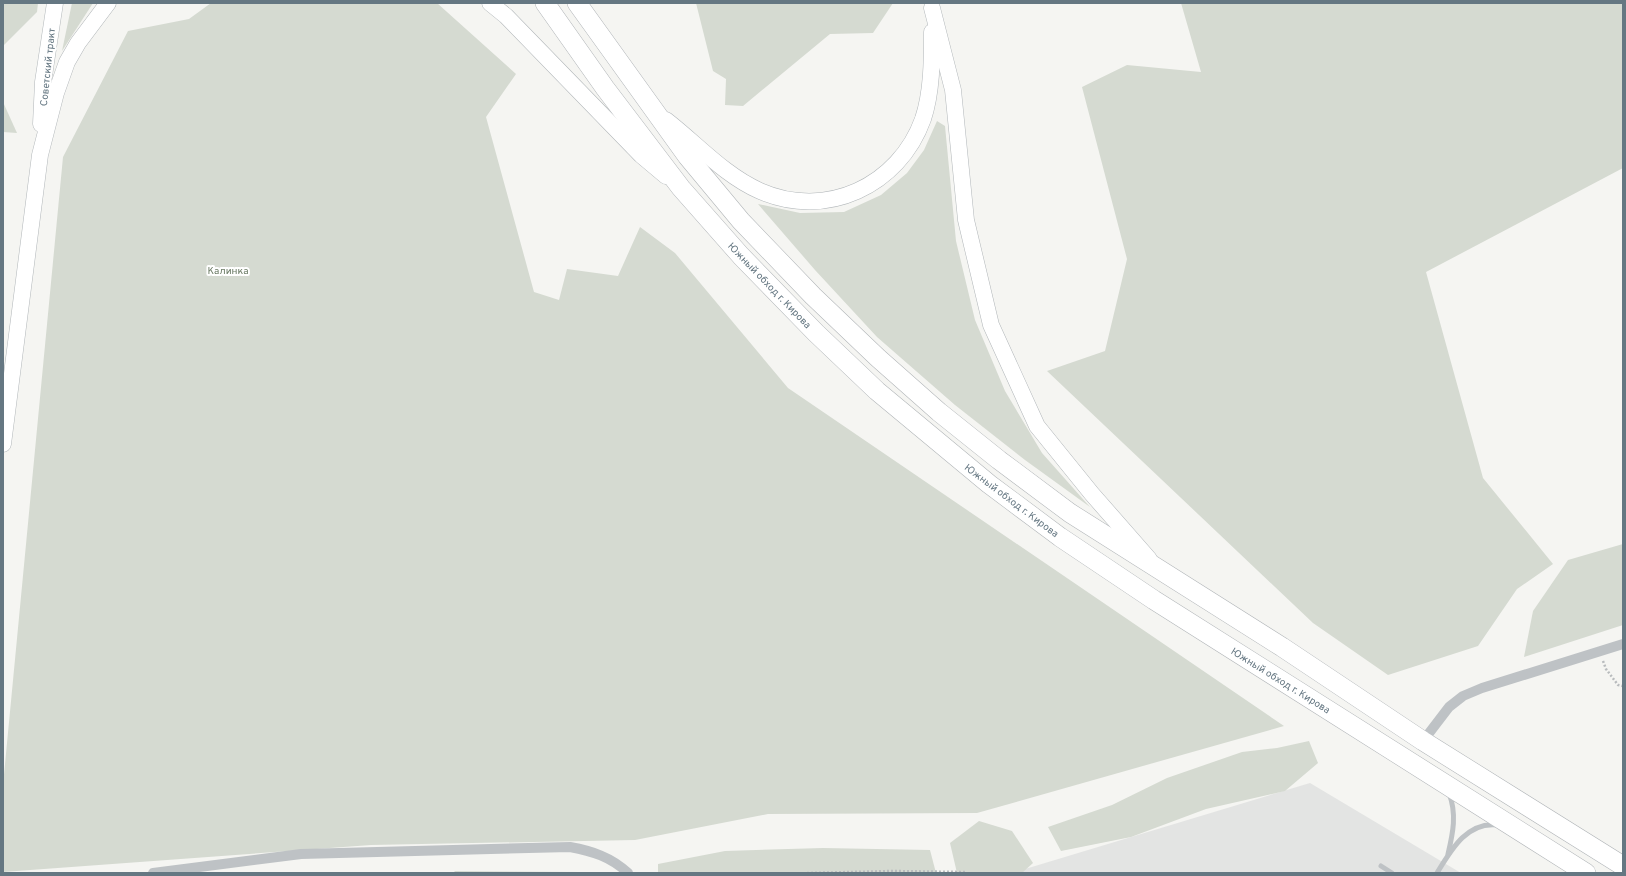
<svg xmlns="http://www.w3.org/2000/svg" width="1626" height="876" viewBox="0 0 1626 876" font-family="Overpass,sans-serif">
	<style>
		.built { fill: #e3e4e3 }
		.green { fill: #d5dad1 }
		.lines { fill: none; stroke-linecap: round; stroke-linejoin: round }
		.primary-casing { stroke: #b1b6b9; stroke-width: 17 }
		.highway-casing { stroke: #b1b5b8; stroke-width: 20 }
		.path { stroke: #b8bbbd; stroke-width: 2.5; stroke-dasharray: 2 2; stroke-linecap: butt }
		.lane { stroke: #bec2c5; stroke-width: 5 }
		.street { stroke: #bec2c5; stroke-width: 10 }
		.primary { stroke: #fff; stroke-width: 16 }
		.highway { stroke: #fff; stroke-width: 19 }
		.labels { text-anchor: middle; stroke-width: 4; stroke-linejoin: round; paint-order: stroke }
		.street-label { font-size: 10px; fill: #657782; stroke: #fff }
		.park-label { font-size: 10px; fill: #697963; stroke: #fff }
	</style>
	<rect width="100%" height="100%" fill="#f5f5f2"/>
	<path class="built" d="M1310,783L1461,873H1012Z"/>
	<g class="green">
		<path d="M3,3H38L37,12L3,46Z"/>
		<path d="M72,3H93L62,51Z"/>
		<path d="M211,3H437L516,74L486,117L534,292L559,300L567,269L618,276L640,227L675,253L788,388L1284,726L977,813L768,814L635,840L371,845L3,872V785L63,157L128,31L189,19Z"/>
		<path d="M696,3H893L873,33L830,34L743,106L725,105L726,79L713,71Z"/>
		<path d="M1181,3H1623V168L1426,272L1483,478L1553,564L1517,589L1478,646L1388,675L1313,623L1047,371L1105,351L1127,259L1082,87L1127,65L1201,72Z"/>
		<path d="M3,102L17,133L3,132Z"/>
		<path d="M937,121L945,126L956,241L975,320L1005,391L1042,453L1090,507L1025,460L955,405L877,337L815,270L758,204L800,213L844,212L881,195L907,173L924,150Z"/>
		<path d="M1623,544V625L1524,657L1533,611L1568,560Z"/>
		<path d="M1309,741L1318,763L1285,791L1206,809L1131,837L1061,851L1048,827L1112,805L1167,778L1242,752L1277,748Z"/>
		<path d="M979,821L1012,831L1033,863L1022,873H957L950,843Z"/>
		<path d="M823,848L930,850L936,873H658V864L725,851Z"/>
		<path d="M455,871L581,872L588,873H453Z"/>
	</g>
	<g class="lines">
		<defs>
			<g id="primary">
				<path d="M490,3L506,16L641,155L666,176"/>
				<path d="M932,8L953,90L966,220L991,325L1037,426L1092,494L1149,559"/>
				<path d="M666,120C697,144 724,175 760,191C826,220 899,186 923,119C932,92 932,60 932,32"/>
				<path d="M41,124L43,82L55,3"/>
				<path d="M3,444L40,155L56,93L67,62L78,43L108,3"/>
			</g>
			<g id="highway">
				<path d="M545,3L605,88L681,188L741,256L816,333L877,391L989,484L1060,537L1154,600L1586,873"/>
				<path d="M577,3L687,156L741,221L813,296L878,358L939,412L999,460L1070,513L1282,647L1423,741L1623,866"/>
			</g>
		</defs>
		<use href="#primary" class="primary-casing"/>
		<use href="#highway" class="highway-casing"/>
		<g class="path">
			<path d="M1603,661L1606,669L1618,685L1623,686"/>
			<path d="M807,873L892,871L966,872V873"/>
		</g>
		<g class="lane">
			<path d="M1448,854C1453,833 1457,814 1449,793"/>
			<path d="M1381,866L1392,873"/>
			<path d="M1437,873C1451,850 1467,821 1498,825"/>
		</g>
		<g class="street">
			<path d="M1423,741L1449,707L1463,696L1482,688L1623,644"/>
			<path d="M153,873L301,854L570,847C592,851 611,857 628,873"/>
		</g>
		<use href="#primary" class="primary"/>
		<use href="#highway" class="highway"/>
	</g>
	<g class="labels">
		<g class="street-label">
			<text transform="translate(47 67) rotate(-84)" y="4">Советский тракт</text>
			<text transform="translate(770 285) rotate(46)" y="4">Южный обход г. Кирова</text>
			<text transform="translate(1012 500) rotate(37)" y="4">Южный обход г. Кирова</text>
			<text transform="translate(1281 680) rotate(32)" y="4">Южный обход г. Кирова</text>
		</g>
		<g class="park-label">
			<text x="228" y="274">Калинка</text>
		</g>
	</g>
	<rect width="1626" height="876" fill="none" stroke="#657782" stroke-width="8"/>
</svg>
